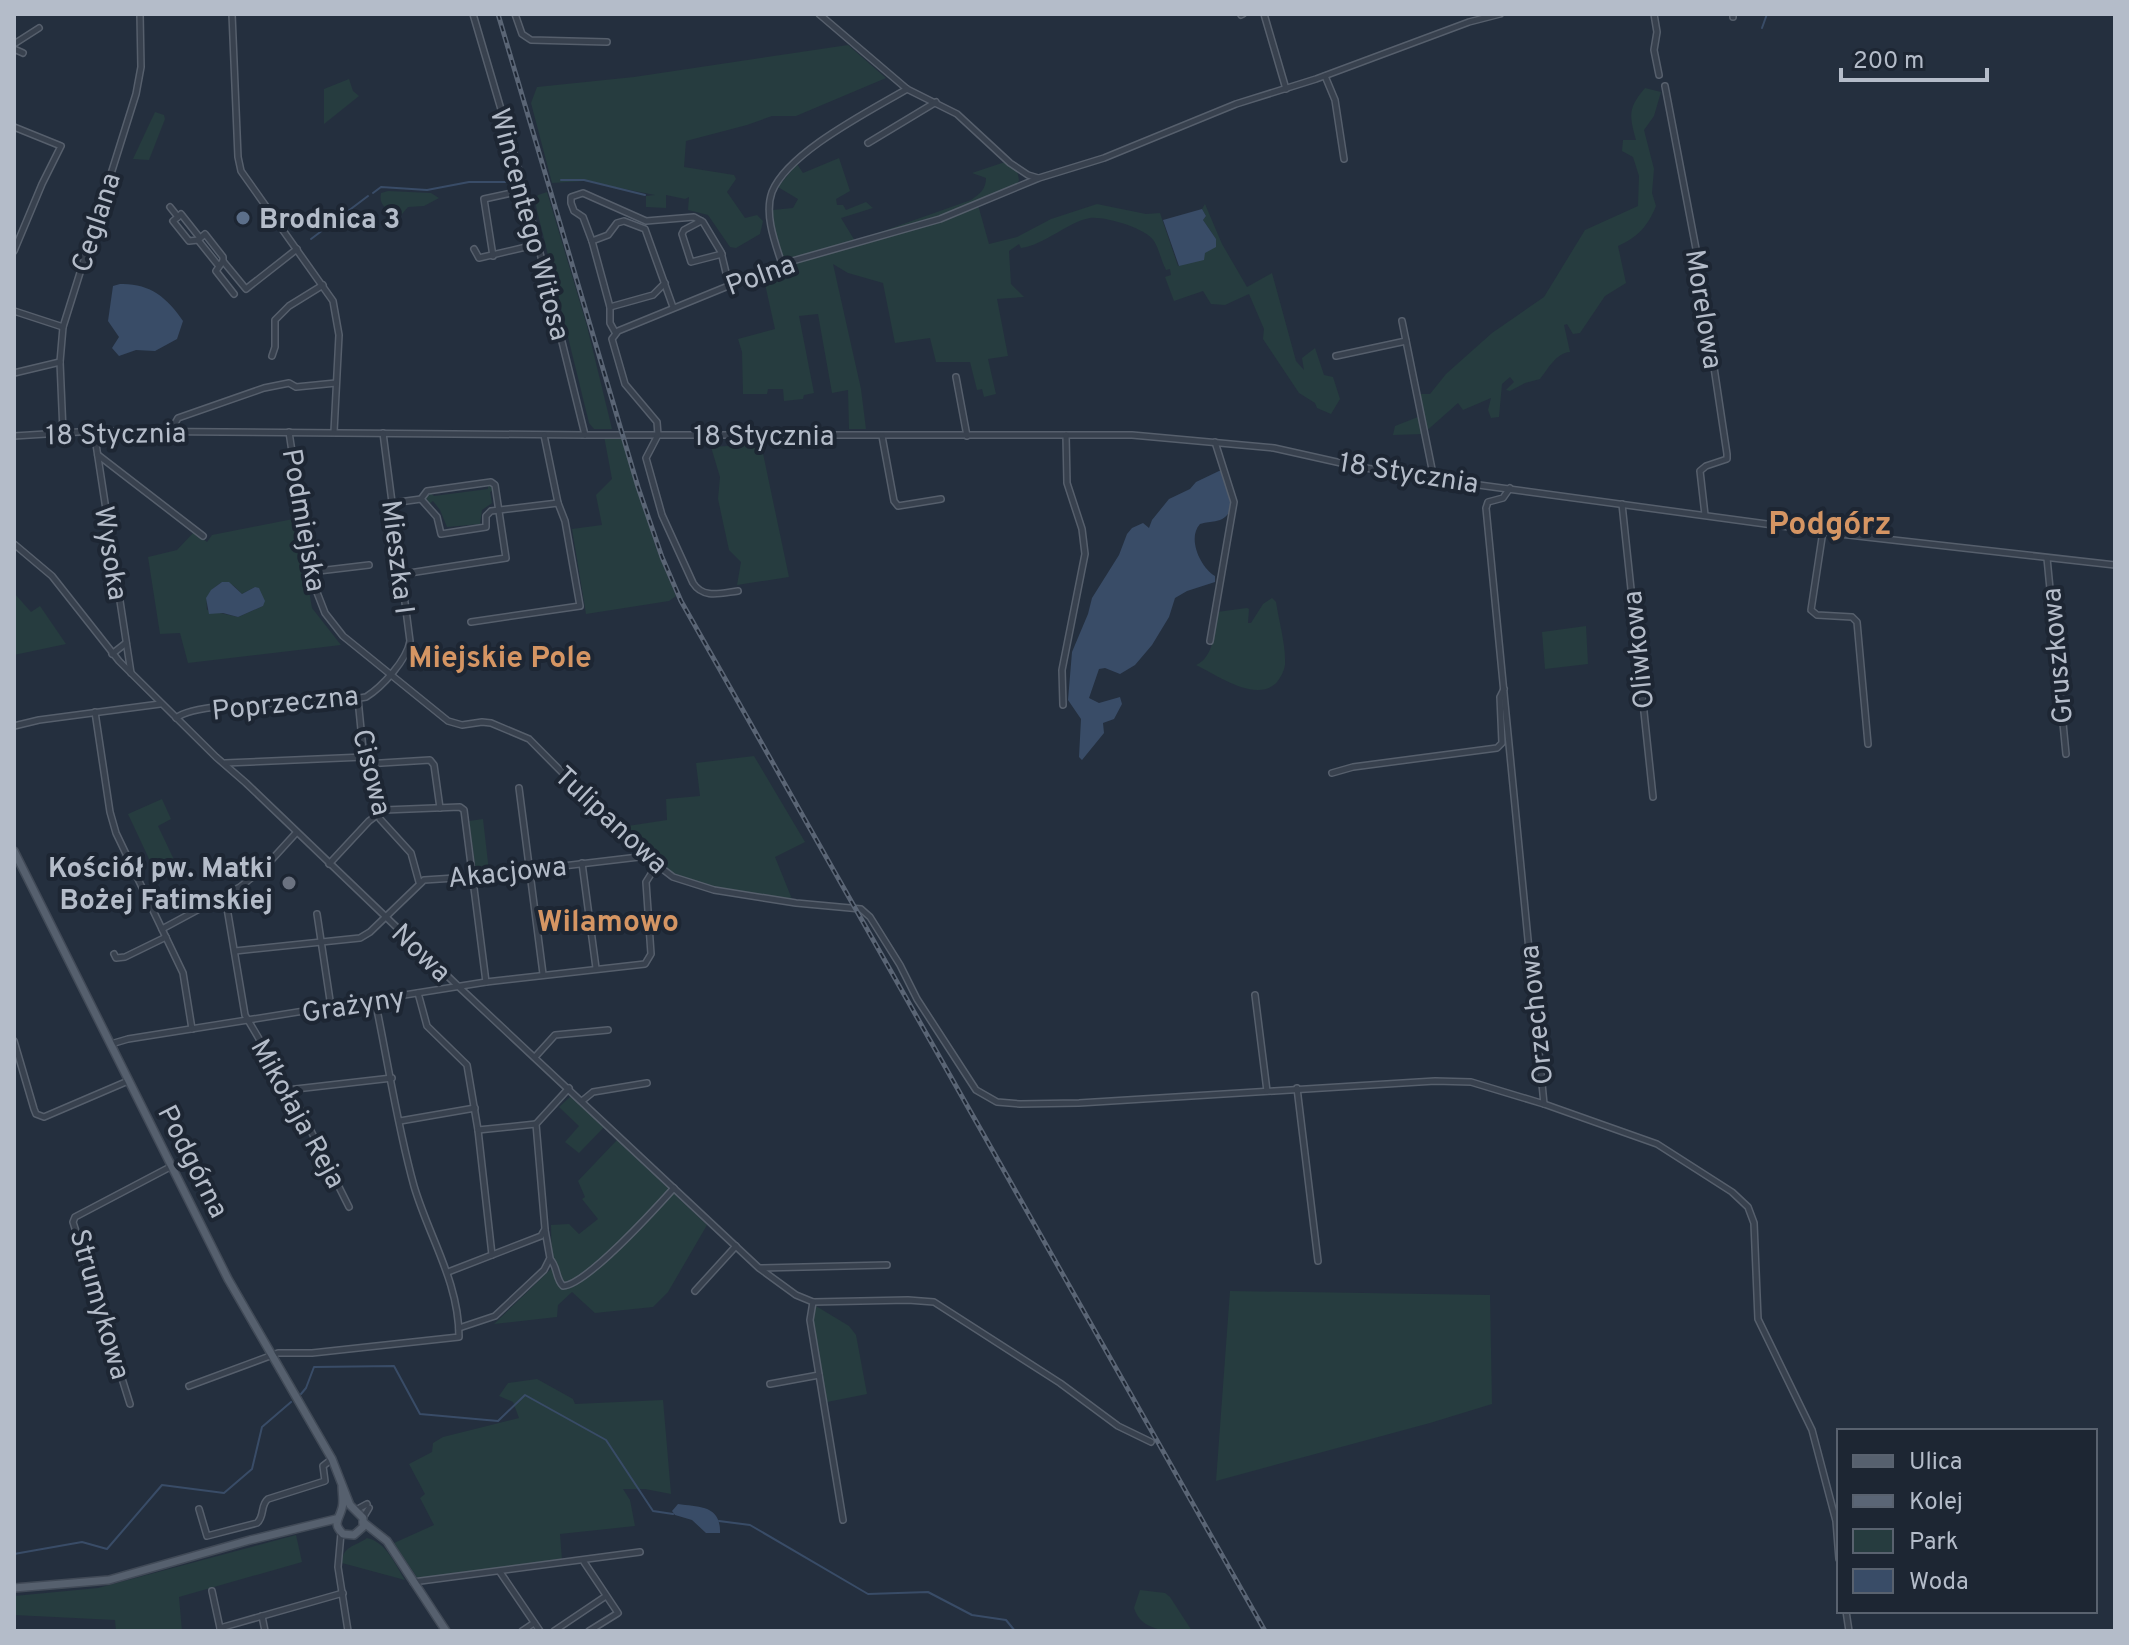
<svg xmlns="http://www.w3.org/2000/svg" width="2129" height="1645" viewBox="0 0 2129 1645" font-family="Overpass,sans-serif">
	<style>
		.green { fill: #263c3f; fill-rule: evenodd }
		.water { fill: #394c67 }
		.lines { fill: none; stroke-linecap: round; stroke-linejoin: round }
		.stream { stroke: #394c67; stroke-width: 2 }
		.minor-casing { stroke: #565f6c; stroke-width: 8 }
		.major-casing { stroke: #414a57; stroke-width: 10 }
		.minor { stroke: #38414e; stroke-width: 5 }
		.major { stroke: #56606e; stroke-width: 7 }
		.rail-casing { stroke: #5a6575; stroke-width: 5 }
		.rail { stroke: #1d2633; stroke-width: 2; stroke-dasharray: 6; stroke-linecap: butt }
		.service-dot { fill: #5c6f8a; stroke: #1d2633; stroke-width: 3 }
		.worship-dot { fill: #6b7280; stroke: #1d2633; stroke-width: 3 }
		.labels { text-anchor: middle; stroke-width: 8; stroke-linejoin: round; paint-order: stroke }
		.poi-label { font-size: 28px; font-weight: bold; fill: #b4bcc9; stroke: #1d2633; text-anchor: start }
		.street-label { font-size: 28px; fill: #b4bcc9; stroke: #1d2633 }
		.neighbourhood-label { font-size: 30px; font-weight: bold; fill: #d59563; stroke: #1d2633 }
		.quarter-label { font-size: 32px; font-weight: bold; fill: #d59563; stroke: #1d2633 }
	</style>
	<rect width="100%" height="100%" fill="#242f3e"/>
	<g class="green">
		<path d="M848,45L886,78L796,116H772L747,125L686,141L684,167L734,175L736,179L727,192L745,218L757,215L763,221L760,234L736,248L730,247L708,215L688,210L689,197L685,199L666,195V208L646,207V196L655,195L584,181L552,183L531,103L537,87L634,77Z"/>
		<path d="M349,79L353,91L359,96L324,124V89Z"/>
		<path d="M1645,88L1661,92L1654,116L1644,130L1654,169L1652,193L1656,206C1648,226 1638,237 1618,246L1626,283L1605,296L1580,333L1573,334L1567,324L1564,325L1570,352C1556,353 1548,369 1540,379L1525,383L1510,391L1506,390L1514,382L1510,377L1502,384L1499,417L1491,418L1488,410L1491,398L1463,410L1458,403L1423,434L1393,435L1395,426L1423,415L1419,394H1430L1446,374L1492,333L1544,297L1585,230L1638,206L1639,176L1633,157L1622,151L1623,140H1636C1629,115 1628,108 1645,88Z"/>
		<path d="M155,112L164,115L165,119L149,160L133,159Z"/>
		<path d="M839,158L850,191L836,199L837,205H843L846,210L866,202L873,208L841,218L855,241L971,200C980,194 986,189 986,178L972,173L1005,162L1017,170L1019,180L1017,185L940,216L782,261L772,227V210L793,208L798,199L778,187L797,164L803,173Z"/>
		<path d="M388,191L431,193L439,198L424,206L408,207L402,214C390,212 378,207 381,193Z"/>
		<path d="M547,192L587,326L612,429H594L589,423L535,202L538,195Z"/>
		<path d="M1097,204L1146,214L1160,213L1178,266L1205,253L1216,239L1203,220L1206,216L1202,209L1205,204L1222,244L1247,287L1272,273L1296,361L1304,370L1302,358L1315,348L1324,375L1333,377L1340,399L1331,414L1317,408L1315,403L1299,393L1263,339L1264,329L1249,294L1225,305L1211,304L1203,291L1174,301L1165,277L1171,275L1170,269L1166,270C1161,260 1159,249 1154,241C1146,228 1104,216 1090,218C1067,222 1045,245 1021,248L1019,244L1009,251L1011,284L1024,297L997,299L1008,356L988,359L996,394L984,397L982,389L977,390L970,362H936L930,338L895,343L883,283L848,273L833,264L861,389L866,429H849L848,390L832,393L818,314L799,316L814,393L804,395L803,399L784,401L783,389H768L767,394H743L742,352L738,339L775,329L763,275L801,260L822,256L978,205L989,244L1017,237L1051,219Z"/>
		<path d="M604,436L622,438L656,548L676,596L669,601L586,614L572,529L602,525L596,495L612,479Z"/>
		<path d="M761,444L789,577L737,585L741,562L729,550L718,499L720,477L711,447Z"/>
		<path d="M488,485L493,486L494,490L490,492L492,503L482,510L480,524L447,527L440,510L433,501L429,504L426,497L431,493L434,496L488,489Z"/>
		<path d="M293,519L297,522L312,608L341,645L188,663L180,633L160,634L148,557L177,550L194,532L207,542L212,535ZM222,582L234,586L242,594L255,587L263,606L238,617L207,610C205,596 210,590 222,582Z"/>
		<path d="M14,593L31,612L40,606L66,644L14,655Z"/>
		<path d="M1272,598L1276,602C1279,622 1286,645 1285,665C1284,671 1281,677 1277,682C1257,704 1217,675 1196,665C1215,656 1214,631 1217,612L1247,608L1249,609L1248,623H1251L1263,604Z"/>
		<path d="M1586,626L1588,664L1545,669L1542,632Z"/>
		<path d="M754,756L805,842L775,857L792,899C752,893 687,890 654,864C642,854 632,839 621,827L667,820L666,799L700,796L696,763Z"/>
		<path d="M162,799L171,819L158,826L177,866L157,876L128,814Z"/>
		<path d="M483,819L489,871L476,872L469,821Z"/>
		<path d="M570,1097L575,1098L605,1126L579,1153L565,1142L579,1126L559,1107Z"/>
		<path d="M617,1140L707,1225L668,1292L653,1307L595,1313L572,1292L558,1305L557,1317L494,1324L552,1268L551,1225L569,1224L579,1234L598,1219L582,1199L585,1197L578,1181Z"/>
		<path d="M1230,1291L1490,1295L1492,1404L1430,1423L1216,1481Z"/>
		<path d="M816,1306L849,1326L856,1335L867,1394L827,1402L812,1318L813,1308Z"/>
		<path d="M537,1379L573,1399L575,1404L663,1400L671,1494L645,1489H623L630,1500L635,1526L560,1534L562,1560L418,1579L394,1543L434,1525L420,1498L425,1494L409,1464L432,1452L433,1443L443,1437L519,1418L513,1402L499,1396L508,1383Z"/>
		<path d="M296,1535L302,1562L179,1597L182,1631H116L115,1620L14,1615V1596L98,1588Z"/>
		<path d="M367,1538C386,1542 395,1564 405,1580L342,1563C342,1546 356,1546 367,1538Z"/>
		<path d="M1140,1590L1165,1593L1170,1597L1192,1631C1170,1631 1142,1633 1134,1608Z"/>
	</g>
	<g class="water">
		<path d="M1202,209L1206,216L1203,220L1216,239V247L1205,253L1204,260L1179,266L1163,220Z"/>
		<path d="M120,284C149,283 167,297 183,321L177,339L155,351L136,350L119,356L112,348L119,337L108,321L113,286Z"/>
		<path d="M1219,471H1222C1227,485 1240,512 1220,520C1214,522 1206,522 1200,524C1187,538 1200,567 1215,576V582L1187,591L1175,598L1169,617L1152,645L1135,665L1120,674L1105,668L1099,669L1089,698L1099,703L1120,697L1122,704L1114,719L1103,723L1104,733L1082,760L1079,757L1081,719L1068,700L1072,652L1088,614L1092,598L1119,555L1127,534L1132,528L1143,523L1149,528L1152,520L1169,499L1190,489L1196,482Z"/>
		<path d="M222,582H229L242,594L255,587L259,588L265,601L263,606L238,617L223,613L209,614L206,598L211,590Z"/>
		<path d="M678,1504C699,1507 721,1505 720,1533H706L692,1520L675,1515L672,1511Z"/>
	</g>
	<g class="lines">
		<g class="stream">
			<path d="M1762,28L1767,14"/>
			<path d="M561,180H584L645,195"/>
			<path d="M373,193L381,187L427,190L469,182H510"/>
			<path d="M311,239L368,196"/>
			<path d="M301,1394L306,1388L314,1367L394,1366L420,1414L498,1421L525,1395L606,1440L653,1511L673,1514"/>
			<path d="M719,1521L750,1525L868,1594L928,1592L972,1615L1006,1620L1015,1631"/>
			<path d="M14,1554L82,1542L107,1549L162,1485L224,1493L252,1469L262,1427L291,1402"/>
		</g>
		<defs>
			<g id="minor">
				<path d="M232,14L238,157L241,171L333,301L339,335L334,432"/>
				<path d="M473,14L523,184L585,435"/>
				<path d="M515,14L522,34L531,40L607,42"/>
				<path d="M819,14L907,89L957,114L1010,163L1028,175L1038,178"/>
				<path d="M1264,14L1286,89"/>
				<path d="M1654,14L1657,32L1654,50L1659,75"/>
				<path d="M1733,14V17"/>
				<path d="M1241,15L1243,14"/>
				<path d="M14,44L39,28"/>
				<path d="M14,49L23,53"/>
				<path d="M1325,76L1335,100L1344,159"/>
				<path d="M1665,86L1697,254L1727,454V459L1706,466L1700,471L1705,515"/>
				<path d="M14,127L61,146L42,184L14,251"/>
				<path d="M868,143L936,102"/>
				<path d="M170,207L178,217L181,214L200,238"/>
				<path d="M178,217L173,221L189,241L198,240"/>
				<path d="M701,221L684,230L682,234L691,262L722,254"/>
				<path d="M592,241L608,235L617,223L624,221L645,229L673,307"/>
				<path d="M474,249L479,258L539,244"/>
				<path d="M493,256L484,199L525,190"/>
				<path d="M782,264C775,243 764,214 772,192C788,152 870,111 907,89"/>
				<path d="M218,265L198,240L205,234L223,257V261"/>
				<path d="M234,294L216,271L223,261L246,289L297,249"/>
				<path d="M610,307L653,295L665,283"/>
				<path d="M14,311L63,327"/>
				<path d="M1402,321L1434,479"/>
				<path d="M615,332L610,323V307L592,241L583,217L574,211L571,203V197L583,193L646,221L694,217L703,222L721,252L729,285"/>
				<path d="M272,356L275,347V320L289,306L323,285"/>
				<path d="M1336,356L1406,341"/>
				<path d="M14,373L60,362"/>
				<path d="M956,377L967,436"/>
				<path d="M94,431L131,673"/>
				<path d="M63,432L60,362L63,327L136,94L141,67L140,14"/>
				<path d="M170,432L178,418L264,388L289,383L296,387L336,383"/>
				<path d="M289,432L311,577L325,613L343,636L448,721L462,725L482,722L491,723L529,739L643,854L673,877L714,890L796,903L861,909L870,917L900,965L917,999L976,1090L997,1102L1020,1104L1079,1103L1435,1081L1471,1082L1544,1104L1486,508L1488,502L1503,498L1510,488"/>
				<path d="M14,436L94,431L585,435H1132L1274,448L1359,467L1442,480L1840,534L2115,565"/>
				<path d="M882,436L894,501L898,506L941,499"/>
				<path d="M98,455L203,536"/>
				<path d="M421,499L437,517L441,534L486,527V516L491,511L558,503"/>
				<path d="M392,503L421,499L427,491L491,482L495,485L506,558L403,574"/>
				<path d="M1622,504L1653,797"/>
				<path d="M1823,531L1811,610L1817,615L1852,617L1857,622L1868,744"/>
				<path d="M14,544L52,576L119,661L216,757L246,783L459,987L759,1268L796,1295L813,1302L908,1300L934,1302L1060,1383L1118,1426L1151,1442"/>
				<path d="M2047,558L2066,754"/>
				<path d="M310,572L369,565"/>
				<path d="M738,591C721,593 703,599 693,583L662,515L646,458L658,435L657,422L625,384L612,339L618,331L782,264L940,219L1039,178L1104,158L1236,104L1316,79L1469,22L1500,14"/>
				<path d="M471,622L580,606L565,521L558,503L544,435"/>
				<path d="M1210,641L1234,502L1215,442"/>
				<path d="M112,654L126,643"/>
				<path d="M358,699L364,760L381,806L378,813L380,819L411,853L419,882"/>
				<path d="M1063,705L1062,670L1085,554L1082,529L1067,483L1066,435"/>
				<path d="M95,712L110,812L116,833L183,973L192,1029"/>
				<path d="M176,718C201,698 326,706 366,697C382,687 407,660 410,641L383,433"/>
				<path d="M14,726L39,720L160,704"/>
				<path d="M225,763L364,757"/>
				<path d="M365,764L430,760L434,765L440,808"/>
				<path d="M1332,773L1353,767L1497,748L1502,743L1500,697L1504,689"/>
				<path d="M519,788L543,974"/>
				<path d="M582,863L596,968"/>
				<path d="M329,864L369,821L384,810L460,807L464,810L486,982"/>
				<path d="M225,896L245,1015L298,1105L349,1207"/>
				<path d="M317,914L331,1007"/>
				<path d="M162,929L240,887L265,867L296,833"/>
				<path d="M235,951L360,938L370,932L424,880L471,877L639,857L643,854"/>
				<path d="M114,954L116,958L125,957L166,937"/>
				<path d="M418,993L427,1026L467,1065L478,1130L492,1255"/>
				<path d="M1255,995L1267,1091"/>
				<path d="M14,1041L34,1109L36,1114L44,1117L128,1081"/>
				<path d="M111,1044L128,1039L486,982L645,964L651,954L646,882L656,866"/>
				<path d="M535,1057L555,1035L608,1030"/>
				<path d="M1297,1088L1318,1261"/>
				<path d="M287,1090L392,1078"/>
				<path d="M582,1101L593,1092L647,1083"/>
				<path d="M1544,1104L1657,1144L1732,1192L1748,1207L1754,1223L1758,1319L1812,1430L1836,1521L1839,1559"/>
				<path d="M400,1121L475,1108"/>
				<path d="M478,1130L536,1124"/>
				<path d="M550,1259C558,1267 555,1278 563,1286C586,1285 656,1208 674,1188"/>
				<path d="M760,1268L887,1265"/>
				<path d="M448,1272L541,1236L545,1229L536,1124L569,1088"/>
				<path d="M695,1291L736,1246"/>
				<path d="M813,1302L810,1320L843,1520"/>
				<path d="M459,1328L495,1316L544,1270L550,1258L545,1230"/>
				<path d="M770,1384L819,1375"/>
				<path d="M189,1386L278,1353H312L459,1337C459,1282 429,1237 414,1186C397,1125 388,1062 375,1000"/>
				<path d="M130,1404L73,1222L75,1217L172,1166"/>
				<path d="M199,1509L207,1536L257,1523C265,1516 260,1505 268,1499L325,1481L323,1466L332,1459"/>
				<path d="M356,1510L367,1504"/>
				<path d="M363,1518L369,1508"/>
				<path d="M341,1533L338,1567L348,1631"/>
				<path d="M584,1562L618,1613L589,1631"/>
				<path d="M500,1572L540,1631"/>
				<path d="M413,1582L640,1552"/>
				<path d="M212,1591L220,1628"/>
				<path d="M1846,1611L1849,1631"/>
				<path d="M262,1616L265,1631"/>
				<path d="M220,1631V1628L343,1593"/>
				<path d="M522,1631L534,1623"/>
				<path d="M554,1631L606,1596"/>
			</g>
			<g id="major">
				<path d="M14,851L228,1279L332,1459L350,1505L363,1518V1527L354,1535L343,1534C332,1523 339,1520 342,1508C344,1502 342,1493 342,1486"/>
				<path d="M363,1522L387,1541L446,1631"/>
				<path d="M14,1588L109,1580L250,1540L336,1519"/>
			</g>
		</defs>
		<use href="#minor" class="minor-casing"/>
		<use href="#major" class="major-casing"/>
		<use href="#minor" class="minor"/>
		<use href="#major" class="major"/>
		<defs>
			<path id="rail" d="M498,14L638,487L662,557L681,601L1265,1631"/>
		</defs>
		<use href="#rail" class="rail-casing"/>
		<use href="#rail" class="rail"/>
	</g>
	<circle class="service-dot" cx="243" cy="218" r="8"/>
	<circle class="worship-dot" cx="289" cy="883" r="8"/>
	<g class="labels">
		<g class="poi-label">
			<text x="259" y="228">Brodnica 3</text>
			<text x="273" y="877" text-anchor="end">Kościół pw. Matki<tspan x="273" dy="32">Bożej Fatimskiej</tspan></text>
		</g>
		<g class="street-label">
			<text transform="translate(95 222) rotate(-72)" y="10">Ceglana</text>
			<text transform="translate(531 224) rotate(75)" y="10">Wincentego Witosa</text>
			<text transform="translate(760 274) rotate(-20)" y="10">Polna</text>
			<text transform="translate(1705 309) rotate(81)" y="10">Morelowa</text>
			<text transform="translate(116 433) rotate(-1)" y="10">18 Stycznia</text>
			<text x="764" y="445">18 Stycznia</text>
			<text transform="translate(1409 472) rotate(9)" y="10">18 Stycznia</text>
			<text transform="translate(305 520) rotate(80)" y="10">Podmiejska</text>
			<text transform="translate(112 553) rotate(81)" y="10">Wysoka</text>
			<text transform="translate(399 557) rotate(83)" y="10">Mieszka I</text>
			<text transform="translate(1637 650) rotate(-96)" y="10">Oliwkowa</text>
			<text transform="translate(2056 656) rotate(-95)" y="10">Gruszkowa</text>
			<text transform="translate(285 702) rotate(-6)" y="10">Poprzeczna</text>
			<text transform="translate(373 772) rotate(76)" y="10">Cisowa</text>
			<text transform="translate(612 819) rotate(43)" y="10">Tulipanowa</text>
			<text transform="translate(507 871) rotate(-6)" y="10">Akacjowa</text>
			<text transform="translate(422 952) rotate(44)" y="10">Nowa</text>
			<text transform="translate(353 1004) rotate(-9)" y="10">Grażyny</text>
			<text transform="translate(1535 1015) rotate(-96)" y="10">Orzechowa</text>
			<text transform="translate(299 1113) rotate(61)" y="10">Mikołaja Reja</text>
			<text transform="translate(194 1161) rotate(63)" y="10">Podgórna</text>
			<text transform="translate(101 1304) rotate(74)" y="10">Strumykowa</text>
		</g>
		<g class="neighbourhood-label">
			<text x="500" y="667">Miejskie Pole</text>
			<text x="608" y="931">Wilamowo</text>
		</g>
		<g class="quarter-label">
			<text x="1830" y="534">Podgórz</text>
		</g>
	</g>
	<rect width="2129" height="1645" fill="none" stroke="#b4bcc9" stroke-width="32"/>
	<rect x="1837" y="1429" width="260" height="184" fill="#1d2633" stroke="#59626f" stroke-width="2"/>
	<rect x="1853" y="1455" width="40" height="12" fill="#56606e" stroke="#59626f" stroke-width="2"/>
	<text x="1909" y="1469" font-size="24" fill="#b4bcc9">Ulica</text>
	<rect x="1853" y="1495" width="40" height="12" fill="#5a6575" stroke="#59626f" stroke-width="2"/>
	<text x="1909" y="1509" font-size="24" fill="#b4bcc9">Kolej</text>
	<rect x="1853" y="1529" width="40" height="24" fill="#263c3f" stroke="#59626f" stroke-width="2"/>
	<text x="1909" y="1549" font-size="24" fill="#b4bcc9">Park</text>
	<rect x="1853" y="1569" width="40" height="24" fill="#394c67" stroke="#59626f" stroke-width="2"/>
	<text x="1909" y="1589" font-size="24" fill="#b4bcc9">Woda</text>
	<path d="M1841 68v12h146v-12" fill="none" stroke="#b4bcc9" stroke-width="4"/>
	<text x="1853" y="68" font-size="24" fill="#b4bcc9" stroke="#1d2633" stroke-width="6" paint-order="stroke">200 m</text>
</svg>
